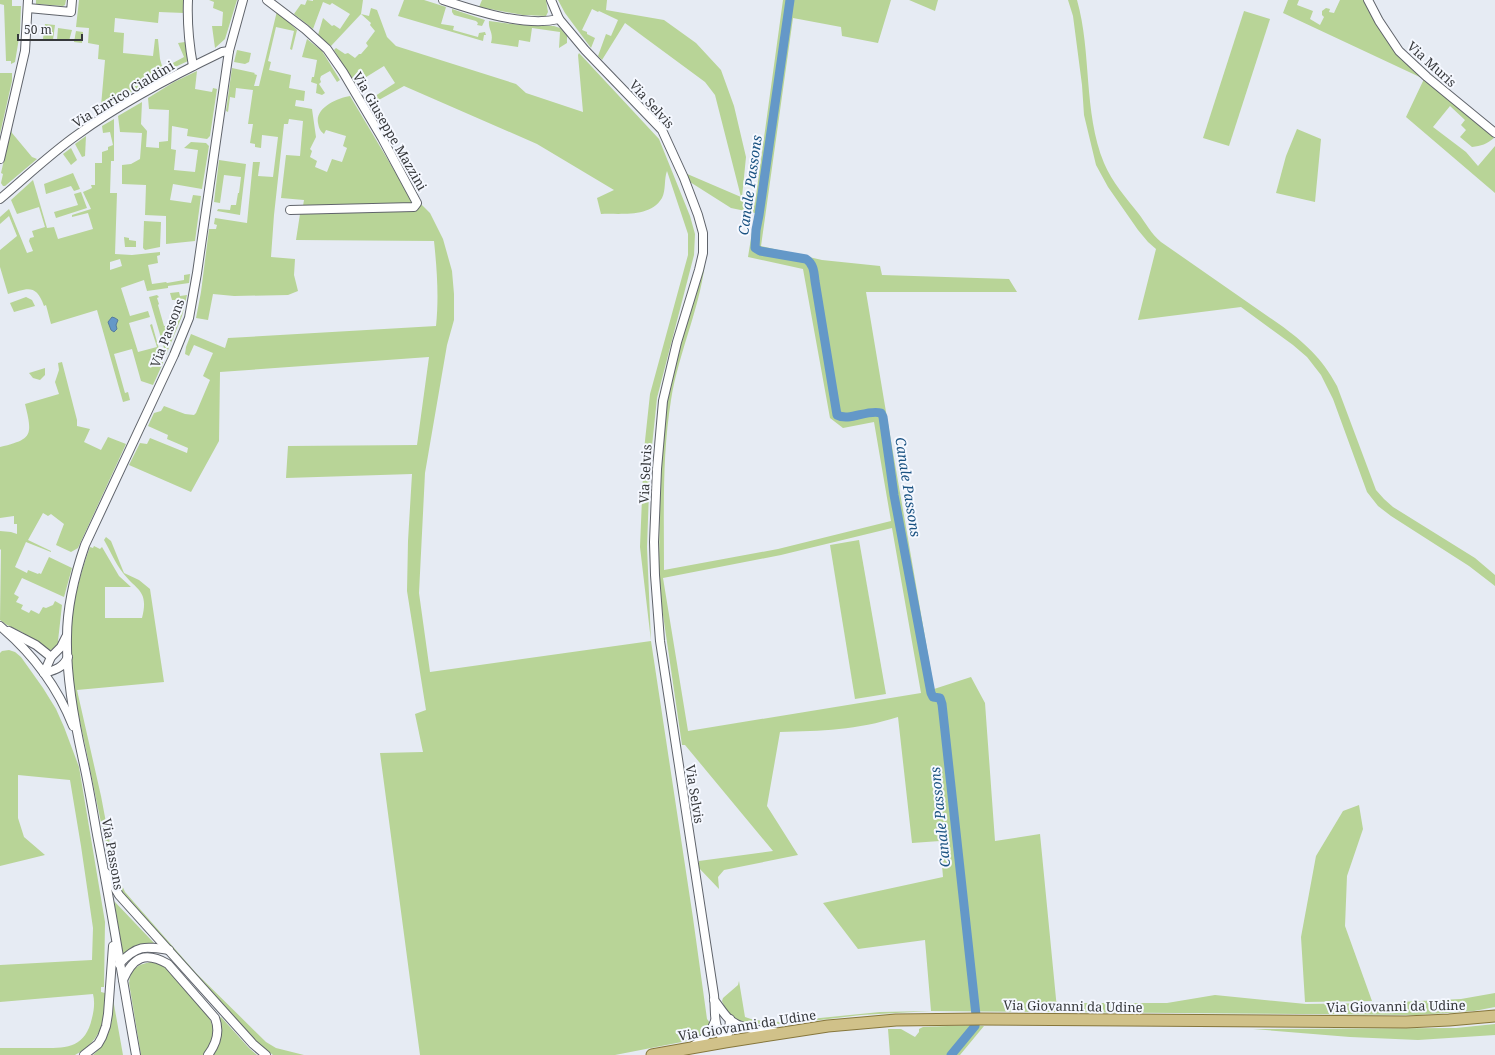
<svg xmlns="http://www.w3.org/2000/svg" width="1495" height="1055" viewBox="0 0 1495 1055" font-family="'Noto Serif',serif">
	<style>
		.green { fill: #b8d497; fill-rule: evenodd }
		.water { fill: #6498c8; stroke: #567b9e }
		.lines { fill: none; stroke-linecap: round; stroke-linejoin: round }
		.canal { stroke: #6498c8; stroke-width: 9 }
		.minor-casing { stroke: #60646b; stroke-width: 10 }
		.major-casing { stroke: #86763b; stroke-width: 13 }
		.minor { stroke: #fff; stroke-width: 8 }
		.major { stroke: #d0c189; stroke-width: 11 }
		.labels { text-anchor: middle; stroke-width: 4; stroke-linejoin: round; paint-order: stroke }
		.street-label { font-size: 13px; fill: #36383b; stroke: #f5f8ff }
		.water-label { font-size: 14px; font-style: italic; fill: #1b5382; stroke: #f5f8ff }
	</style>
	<rect width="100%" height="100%" fill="#e6ebf3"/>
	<g class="green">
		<path d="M0,0H12V6H21L20,32L15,62L11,64V61H6L4,5L0,4Z"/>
		<path d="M36,0H66L65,5L63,6L36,4Z"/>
		<path d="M79,0H184V13L159,12L158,23L115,18L114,32L124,33L123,53L153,56L155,39H158L160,59L164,73L113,103L109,101L101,106L105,60L98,59L99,45L88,43L89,28L76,27Z"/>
		<path d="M209,0H237L225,39L215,48L212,26H222L223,12L213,8L214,2Z"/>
		<path d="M307,0L313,1V0H363L361,14L331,46L318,35L323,18L332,26L334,25L340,29L350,14L332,3L330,5L323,2L313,29L294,14L301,4L305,5Z"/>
		<path d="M404,0H424L446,7L441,24L454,26L453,30L478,37L479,33L485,32L486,35H484L483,41L398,16Z"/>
		<path d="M482,0H546L548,12L546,16L523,15L479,7Z"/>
		<path d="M558,0H607L606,10L664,20L696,43L721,70L734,106L746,157L742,197L755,203L783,0H891L878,43L842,36L841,27L793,18L761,246L822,260L880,266L882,275L1009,279L1017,292H866L885,406L934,689L971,677L985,703L995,841L1040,834L1057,1009L1059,1003H1167L1215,995L1306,1004L1379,1003L1461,999L1495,993V1007L1474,1011L1417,1015L931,1011L861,1015L787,1024H761L738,1021L732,1016L725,1008L722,1001L723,998L738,985L739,981L745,1017L754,1020L780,1022L880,1012L931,1011L925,940L858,949L823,903L943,877L940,841L912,843L898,717C857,730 821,731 780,732L767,806L798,855L724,870L718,877L719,889L699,868V861L773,851L685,745H682L661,601L659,570L660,470L667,396L676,357L706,252C703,302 679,350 671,400C662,456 664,513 664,570L778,549L891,521L874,422L843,428L830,418L803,269L748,257L755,213L731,208L690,182L685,173L741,197L715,95L705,82L625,23L602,60L598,56L606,34L611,36L618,20L599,11L598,12L592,9L582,30L587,32V34L595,38L591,48L565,13ZM892,528L921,693L688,731L663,578L781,555Z"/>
		<path d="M909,0H938L935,11Z"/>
		<path d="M1068,0H1077C1092,53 1083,111 1104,163C1112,182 1126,198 1138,213C1146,223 1151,234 1161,242L1279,324C1304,342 1322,358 1337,386L1376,490L1384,499L1393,507L1475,558L1495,575V586L1469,566L1391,516L1378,506L1367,492L1333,399L1321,375L1307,357L1293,345L1241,307L1138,320L1156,249L1148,242L1138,230L1108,187L1096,165L1084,115L1082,85L1073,16Z"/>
		<path d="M1288,0H1299L1297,5L1313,11L1310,19L1320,25L1324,17L1322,15V11L1326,8L1330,9L1329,12L1334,13L1340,0H1365L1425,79L1494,138C1487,144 1481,146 1472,147L1460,137L1466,130L1461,125L1465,120L1450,106L1433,127L1466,152L1478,166L1495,146V193L1406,117L1424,79L1283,13Z"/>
		<path d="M371,8L377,10L387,37L396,46L516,84L526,93L583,112L578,55L579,53L659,139L690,216L695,234L694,255L657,398L650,465L647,547L651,641L693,918L707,1019L711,1024L707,1031L692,1040L615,1055H420L380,753L423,752L415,714L426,710L407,591L408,541L412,474L286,478L288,446L417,445L429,357L220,372L219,441L191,492L129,465L140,443L147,444L150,438L187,453L188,448L167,439L168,435L148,426L154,413L161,411L164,406L185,414L194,415L196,413L210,380L203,376L213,353L194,345L189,356L185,354L186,347L191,334L225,348L228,338L436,326C439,297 437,270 434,241L296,240L300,214L413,210L419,202L430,213L443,239L452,271L454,294V320L447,345L425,473L419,593L430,672L651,641L640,547L644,450L650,394L688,255V234L667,171C664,178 666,191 662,198C650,218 621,213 601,214L597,198L614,190L537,144L404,86L368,106L366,102L395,83L384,66L363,79L360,93L334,50L336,48L345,54L348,53L355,58L359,54H361L368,46L366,43L375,31L370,25L371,23L361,14L369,16Z"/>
		<path d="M452,9L485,20L482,26L477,25L478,23L476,21L454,15L452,12Z"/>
		<path d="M277,11L297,30L292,50L290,49L294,31L276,27L268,61L271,62L269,70L291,75L289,88L305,91L304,101L296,100L295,106L312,109L316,137L310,149L312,151L310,157L317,161L315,167L327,172L332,159L342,162L347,148L343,146L346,136L326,130L324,134C320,131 319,128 318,123C315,108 337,98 350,96L413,202L409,204L303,206L304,200L281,198L286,155L300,156L303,121L289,119L288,124H284L274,215L271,257L295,259L294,275L298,291L288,295L234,296L213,294L208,320L196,318L201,292L209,229H216L217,225L214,224L215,218L247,223L253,162H260L258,176L273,177L278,137L262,135L261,148L255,147V144L250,143L253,124H248L253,90L236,88L235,98L230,97L228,112L226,111L232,68L255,73L254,74L257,75L254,86H259Z"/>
		<path d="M1244,11L1270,19L1229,146L1203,138Z"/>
		<path d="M489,21L521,25L554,26L560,28L567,36V43L559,48L560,32L532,28L530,42L519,40L518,47L491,43C494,32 488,30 489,21Z"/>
		<path d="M45,24L55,25L53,40L43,39Z"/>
		<path d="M58,28L72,30L69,41L57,40Z"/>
		<path d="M76,31L83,32L82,43L74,42Z"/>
		<path d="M307,39L322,51L340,80L337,82L330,71L321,76L320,79L321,82L319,84L325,93L322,95L316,93L317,84L311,82L312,77H314L317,60L302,57Z"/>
		<path d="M185,42L188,61L173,68L171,64L184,57L178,43Z"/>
		<path d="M237,50L251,53L249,62L245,64L234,62Z"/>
		<path d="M197,71L195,89L212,92L213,88L217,89L210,136L207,139L187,136L188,129L172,126L171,149L176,150L174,170L195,172L198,150L184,148L191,142L206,143L209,146L202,189L173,184L170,200L191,203L193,195L201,196L195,241L166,244V216L145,215L146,185L122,184V165L131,164L140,159L142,133L120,132L118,116L142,102L141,124L147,131L146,147L159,148V142L168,141L169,110L149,109L148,98L174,82Z"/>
		<path d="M0,73H12V81L0,134Z"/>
		<path d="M114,119V161H111L110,193H117L115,254L132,255L160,252V255L157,256L158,263L148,265L152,284L166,282L167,283L184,280V275L190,274L189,283L168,286V288L147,291L144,280L121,288L130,316L148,311L150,317L129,323L138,352L157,347L150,325L152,324L163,363L153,385L141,381L132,349L114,354L125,393L128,392L130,400L123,402L97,310L51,324L46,305L44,306C36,283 27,289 8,294L0,267V250L17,236L9,216L0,224V217L9,209L27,253L33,251L29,241L30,238L34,237L32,231L45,227L39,207L17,214L11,200L33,180L47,228L54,227L58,239L93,229L88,213L72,217V215L91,209L83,192L92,188L91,185H95V163H102V152L108,150V147L113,145L110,132L103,133L102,126ZM120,259L122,266L110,270V262Z"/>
		<path d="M11,129L12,133L32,157L37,159L5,186H3L1,183L3,174L1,173Z"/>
		<path d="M1297,129L1321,139L1315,202L1276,193L1286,156Z"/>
		<path d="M86,136L85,156L82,157L75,144Z"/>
		<path d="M71,148L77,160L71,165L63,154Z"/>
		<path d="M219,160L246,164L240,215L217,211L218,209L230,210L231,205H236L238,193H239L241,177L224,175L220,203L214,202Z"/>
		<path d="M73,173L80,189L74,191L71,186L46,194L44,184Z"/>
		<path d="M81,192L87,208L56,218L54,212L78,205L74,194Z"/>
		<path d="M144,221L161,222L160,247L145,250L143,248Z"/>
		<path d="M124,237L129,238V240L136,241V247H125Z"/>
		<path d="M179,292L180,296L187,295L182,316L166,355L149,297L157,295L159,297L157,298L159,304L158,305L164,326L174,324V322L177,321V315H178L175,300H172L170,293Z"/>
		<path d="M26,297L32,300L35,306L14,312L10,303Z"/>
		<path d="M62,362L77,420V426L90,429L84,442L101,450L108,437L126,444L78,548L71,552L56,545L64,524L51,514L48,516L43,513L28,540L51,551V552L26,542L15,567L27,573L28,570L38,574L39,573L41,574L49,557L72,568L64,597L22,578L14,594L19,597L16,602L23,605L21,609L29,613L31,610L39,614L43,607L46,608L53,605L55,601L62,605L58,641L59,643C55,648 52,652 44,649L22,632L7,625L0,620L1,550L0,549V531L11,532L17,534V524H14V516L0,518V447C32,439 33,436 25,404L59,394L55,382L59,370L58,363Z"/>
		<path d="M45,368V375L40,380L33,378L29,373Z"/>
		<path d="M106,537L111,541L124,573L139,580L150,589L164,682L77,690L101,796L115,870L125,892L197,974L266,1042L276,1048L304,1055H273L251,1038L121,893L112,874C103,832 94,790 86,749C78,713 70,678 71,641C71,608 79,577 90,547L93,548L94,546L100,549L102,547L119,576L131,587H105V618H142C149,590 137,591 123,573C115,563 110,550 104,540Z"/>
		<path d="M859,540L886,694L855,699L830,545Z"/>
		<path d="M9,650L15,652L21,657L43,688L56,709L64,727L79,767L105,922L104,987H101V992L105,993C107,1019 100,1043 75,1055H0V1048C13,1048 27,1048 40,1048C66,1048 85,1049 92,1018C94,1010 95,1002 93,994L0,1002V965L92,960L93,928L81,846L70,780L18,775V818L24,837L45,855L0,866V653L2,651Z"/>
		<path d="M1359,805L1363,829L1347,876L1345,926L1372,1001L1305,1002L1301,937L1316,856L1343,811Z"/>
		<path d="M114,901L155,944C142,944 134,947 123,954Z"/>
		<path d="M151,962L159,964L166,968L209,1017C216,1032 214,1043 203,1055H141L129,983C130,969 138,964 151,962Z"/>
		<path d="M113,999L123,1055H93C111,1039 113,1021 113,999Z"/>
		<path d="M221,1017L249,1048L257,1055H213C221,1043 222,1032 219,1018Z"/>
		<path d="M1495,1024V1035L1418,1040L1350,1037L1253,1029L1456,1028Z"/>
		<path d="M972,1025L984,1026L960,1055H890L888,1029H901L915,1037L919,1032V1029L923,1027Z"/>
	</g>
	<path class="water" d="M112,317L115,318L118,320L116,325L117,329L114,332L111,330L108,322Z"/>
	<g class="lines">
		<path class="canal" d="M790,0L759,215L756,230L755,248L760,251L806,259C814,264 814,273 815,281L837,415C849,422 867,409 881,413L883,417L894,495L931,693L933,697L940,698L942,704L976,1015L975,1026L951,1055"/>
		<defs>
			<g id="minor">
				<path d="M188,0C187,23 189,44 193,66"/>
				<path d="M267,0L305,29L327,49L343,72L382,138L417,203L414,207L290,210"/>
				<path d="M443,0C476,11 524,27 559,19"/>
				<path d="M551,0L559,19L585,50L662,130L684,178L698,215L703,233V253L699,270L677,342L663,401L657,469L654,542L655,575L660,641L714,995C716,1015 712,1024 725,1042"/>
				<path d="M1368,0L1379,21L1399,51L1427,77L1495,133"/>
				<path d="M28,8L71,12L72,0"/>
				<path d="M0,159L25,51L28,0"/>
				<path d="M0,199C25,178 50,154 77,135C122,102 172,76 222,52L229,51"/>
				<path d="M0,626C32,653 58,688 73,726"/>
				<path d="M9,631L36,645L51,657"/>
				<path d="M44,673L51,657L61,647L66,637"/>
				<path d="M44,673C55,670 63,668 68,657"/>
				<path d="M106,873L119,895L253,1044L266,1055"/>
				<path d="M119,964C137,945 144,946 169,950"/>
				<path d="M123,980C133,957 145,951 168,964L215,1018C220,1031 217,1043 208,1055"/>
				<path d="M714,1000C719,1006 723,1013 728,1018C740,1030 760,1030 775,1032"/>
				<path d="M725,1042L729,1031L730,1019"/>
				<path d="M693,1046C704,1039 711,1033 715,1021"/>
				<path d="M84,1055L98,1044L102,1037L106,1026L108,1014L113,946"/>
				<path d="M136,1055C123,983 112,911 98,840C93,813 89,786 83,760C74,720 66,677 67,637C67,605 75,574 85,545L174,355L189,318L197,273L229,51L243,0"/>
			</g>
			<path id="major" d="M652,1055L725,1042L828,1026L896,1020L980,1019L1406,1022L1449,1020L1495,1016"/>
		</defs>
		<use href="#minor" class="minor-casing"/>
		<use href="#major" class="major-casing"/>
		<use href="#minor" class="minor"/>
		<use href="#major" class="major"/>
	</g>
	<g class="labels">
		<g class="street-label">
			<text transform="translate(1432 64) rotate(42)" y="5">Via Muris</text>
			<text transform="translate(123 94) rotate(-31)" y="5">Via Enrico Cialdini</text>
			<text transform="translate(652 104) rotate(48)" y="5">Via Selvis</text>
			<text transform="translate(390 131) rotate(60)" y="5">Via Giuseppe Mazzini</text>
			<text transform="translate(167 333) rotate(-69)" y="5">Via Passons</text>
			<text transform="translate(645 474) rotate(-87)" y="5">Via Selvis</text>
			<text transform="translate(695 794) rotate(81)" y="5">Via Selvis</text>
			<text transform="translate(113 854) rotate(80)" y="5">Via Passons</text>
			<text transform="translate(1073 1006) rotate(1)" y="5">Via Giovanni da Udine</text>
			<text transform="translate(1396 1006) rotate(-1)" y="5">Via Giovanni da Udine</text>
			<text transform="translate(747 1025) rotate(-9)" y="5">Via Giovanni da Udine</text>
		</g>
		<g class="water-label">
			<text transform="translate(750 185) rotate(-82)" y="5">Canale Passons</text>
			<text transform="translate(908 487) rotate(81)" y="5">Canale Passons</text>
			<text transform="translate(940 817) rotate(-96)" y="5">Canale Passons</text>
		</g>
	</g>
	<path d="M18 34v6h64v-6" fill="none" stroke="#36383b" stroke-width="2"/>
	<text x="24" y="34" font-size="12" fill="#36383b" stroke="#f5f8ff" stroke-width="3" paint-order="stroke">50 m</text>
</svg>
